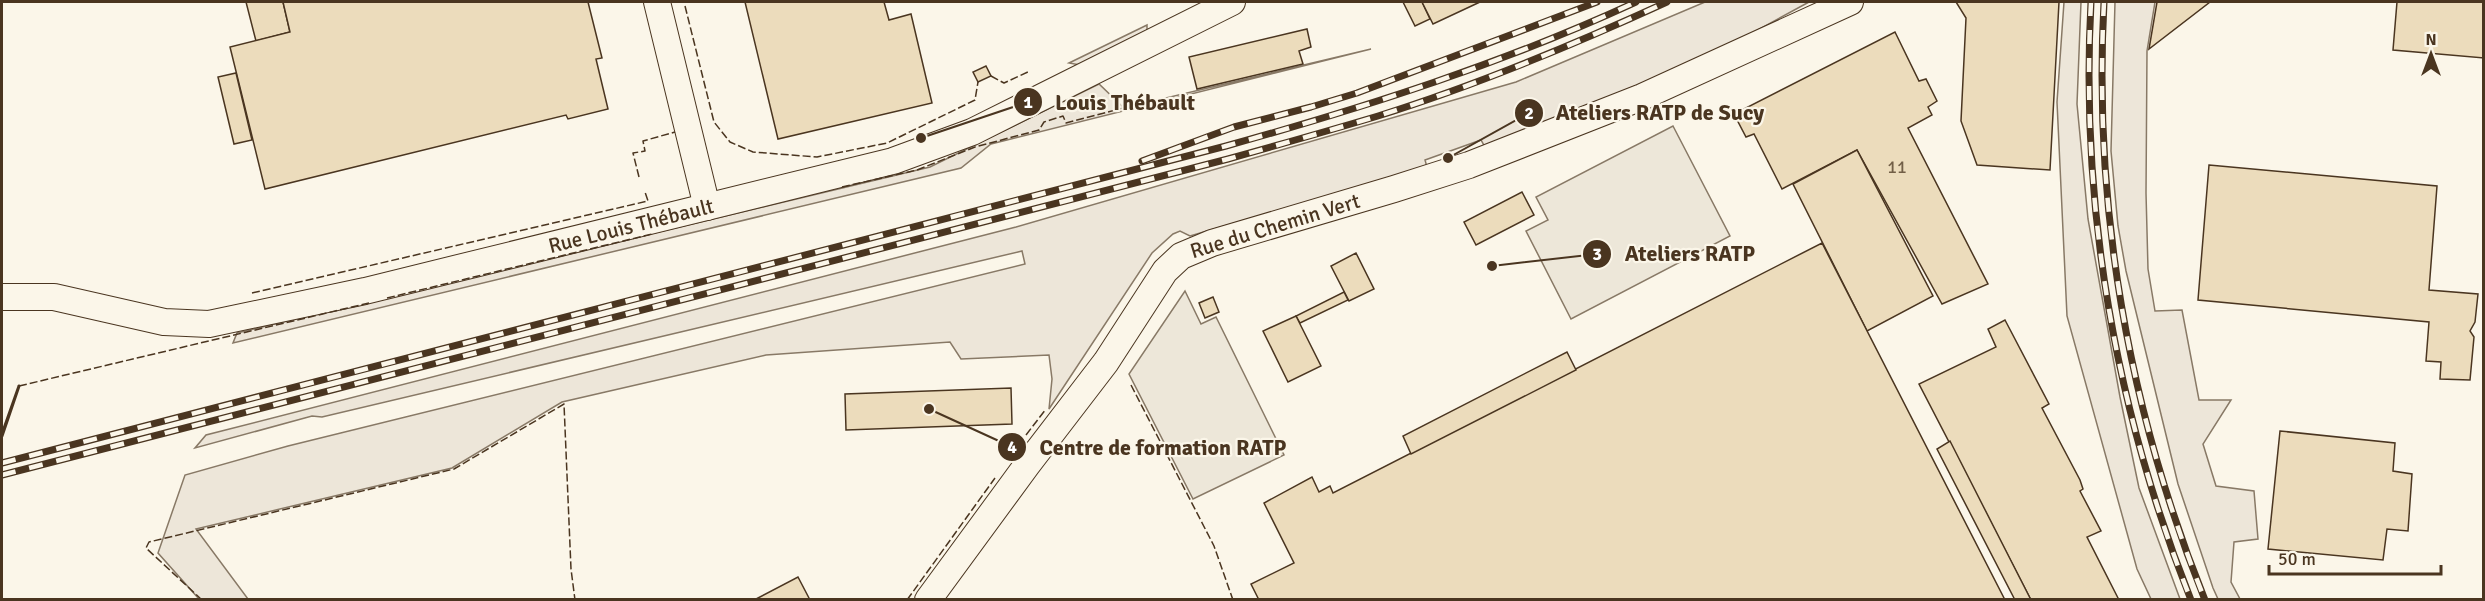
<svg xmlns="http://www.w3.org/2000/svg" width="2485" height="601" viewBox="0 0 2485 601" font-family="Signika,sans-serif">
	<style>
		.green { fill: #ede6d9; stroke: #887966; stroke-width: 1.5 }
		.parking { fill: #ede7d9; stroke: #887966; stroke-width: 1.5 }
		.building { fill: #ecdcbc; stroke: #4a3520; stroke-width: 1.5 }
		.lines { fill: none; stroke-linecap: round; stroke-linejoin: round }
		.minor-casing { stroke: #4a3520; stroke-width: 28 }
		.minor { stroke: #fbf6e9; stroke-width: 26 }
		.rail-casing { stroke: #4a3520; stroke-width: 7 }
		.rail { stroke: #fbf6e9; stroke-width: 4.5; stroke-dasharray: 14; stroke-linecap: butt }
		.fence { stroke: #4a3520; stroke-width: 1.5; stroke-dasharray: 8 3; stroke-linecap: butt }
		.wall { stroke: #4a3520; stroke-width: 3 }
		.labels { text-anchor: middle; stroke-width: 4.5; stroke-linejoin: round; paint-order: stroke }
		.number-label { font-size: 18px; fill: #725f47 }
		.street-label { font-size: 21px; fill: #4a3520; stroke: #fbf6e9 }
		.leader { fill: none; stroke: #4a3520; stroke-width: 2 }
		.callout-dot { fill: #4a3520; stroke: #fbf6e9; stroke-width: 2 }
		.mark-label { font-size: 18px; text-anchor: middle; font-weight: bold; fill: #fff }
		.callout-label { font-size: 22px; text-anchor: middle; font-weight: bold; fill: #4a3520; stroke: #fbf6e9; stroke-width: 4.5; stroke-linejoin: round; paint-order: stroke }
	</style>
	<rect width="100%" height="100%" fill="#fbf6e9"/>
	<g class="green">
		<path d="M1705,2H1809L1714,54L1485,147L1481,140L1425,160L1427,167L1190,236L1180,231L1173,234L1152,253L1049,409L1052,379L1049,355L961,359L950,342L766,355L562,402L452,468L196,529L248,599H199L158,553L185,475L288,446L1025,264L1022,251L322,417L312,416L195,448L206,435L1016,227L1516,82Z"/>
		<path d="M2064,2H2081L2077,104L2088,219L2120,397L2139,488L2180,599H2151L2137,569L2067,316L2057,102Z"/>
		<path d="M2115,2H2155L2147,51L2146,193L2148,269L2155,311L2182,310L2199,400H2231L2203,444L2216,486L2254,491L2258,539L2234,542L2231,582L2240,599H2218L2213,588L2178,484L2126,271L2118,226L2111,151Z"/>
		<path d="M1147,25V31L1080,65L1069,63Z"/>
		<path d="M1371,49L991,144L961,168L233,343L237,333L930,167L1099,84L1124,108Z"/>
	</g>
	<g class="parking">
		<path d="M1673,126L1730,236L1571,319L1526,231L1548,220L1536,197Z"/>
		<path d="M1185,291L1201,324L1216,317L1284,455L1193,499L1129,374Z"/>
	</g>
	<g class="building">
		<path d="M246,2H283L290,32L256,41Z"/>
		<path d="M283,2H588L602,58L596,59L608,109L568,119L566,115L265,189L230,47L290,32Z"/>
		<path d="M745,2H884L889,20L911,14L932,103L778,139Z"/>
		<path d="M1403,2H1422L1430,19L1415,26Z"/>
		<path d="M1422,2H1480L1433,24Z"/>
		<path d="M1956,2H2059L2050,170L1977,165L1961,121L1966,18Z"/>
		<path d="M2157,2H2210L2149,49Z"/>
		<path d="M2397,2H2484V58L2393,50Z"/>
		<path d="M1307,29L1311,47L1299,51L1303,64L1197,89L1189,57Z"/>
		<path d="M1895,32L1919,81L1926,79L1937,101L1928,107L1932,115L1908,128L1988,284L1942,304L1857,150L1782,189L1754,134L1746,137L1734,114Z"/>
		<path d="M986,66L991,76L978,82L973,72Z"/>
		<path d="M236,73L252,140L234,144L218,77Z"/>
		<path d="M1857,150L1933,296L1867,331L1793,184Z"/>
		<path d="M2209,165L2437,186L2429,290L2478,294L2475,322L2470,331L2474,337L2470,380L2440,379L2441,362L2426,361L2429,322L2198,300Z"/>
		<path d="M1522,192L1534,215L1476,245L1464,222Z"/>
		<path d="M1822,243L2005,600H1259L1251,584L1294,563L1264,503L1312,477L1319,492L1330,486L1333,493Z"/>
		<path d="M1356,253L1374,289L1349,301L1331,266Z"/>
		<path d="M1344,292L1348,300L1300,323L1296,316Z"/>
		<path d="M1213,297L1219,312L1205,318L1199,303Z"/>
		<path d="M1296,316L1321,366L1288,382L1263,331Z"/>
		<path d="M2005,320L2049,404L2042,408L2080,480L2083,489L2080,491L2101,531L2087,537L2119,600H2031L1919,384L1996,347L1988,329Z"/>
		<path d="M1567,352L1576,370L1411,454L1403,436Z"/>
		<path d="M1011,388L1012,424L846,430L845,394Z"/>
		<path d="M2280,431L2395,443L2393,471L2412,474L2408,531L2387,529L2383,560L2268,549Z"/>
		<path d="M1950,441L2031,600H2015L1937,449Z"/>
		<path d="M798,577L810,600H756V599Z"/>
	</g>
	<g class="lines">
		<defs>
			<g id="minor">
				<path d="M657,2L707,207"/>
				<path d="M2,297H54L164,322L209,324L365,291L893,161L972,132L1232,2"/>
				<path d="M928,600L1027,465L1106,362L1165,271L1181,256L1212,243L1394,189L1469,165L1642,97L1850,2"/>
			</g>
		</defs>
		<use href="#minor" class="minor-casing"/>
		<use href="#minor" class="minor"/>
		<defs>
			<g id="rail">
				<path d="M2091,2C2080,206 2115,409 2191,600"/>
				<path d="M2104,2C2093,206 2128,409 2205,600"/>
				<path d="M1142,161L1234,127L1311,107L1357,93L1597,2"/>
				<path d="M2,463L1226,146C1366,107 1504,63 1636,2"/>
				<path d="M2,475L1228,159C1278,145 1328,131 1378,116C1477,85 1573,45 1667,2"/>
			</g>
		</defs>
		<use href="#rail" class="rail-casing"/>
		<use href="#rail" class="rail"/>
		<g class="fence">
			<path d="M685,6L714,122L730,142L753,152L817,157L887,143L975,100L978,82"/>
			<path d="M991,76L1004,83L1030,71"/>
			<path d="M639,177L633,153L645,151L643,141L675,132"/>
			<path d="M842,187L917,170L975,147L1039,130L1044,122L1063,116L1066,123L1123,108"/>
			<path d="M252,293L648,201L645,192"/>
			<path d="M387,298L652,234"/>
			<path d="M1131,385L1214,546L1233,600"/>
			<path d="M19,386L369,303"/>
			<path d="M1026,435L1046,409"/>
			<path d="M202,600L146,548L149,542L454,469L564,404L571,569L575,600"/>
			<path d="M907,600L995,478"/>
		</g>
		<path class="wall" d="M2,434L19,386L2,436"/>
	</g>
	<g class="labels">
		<g class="number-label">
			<text x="1897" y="173">11</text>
		</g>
		<g class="street-label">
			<text transform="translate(631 226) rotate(-14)" y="7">Rue Louis Thébault</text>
			<text transform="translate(1275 226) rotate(-17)" y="7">Rue du Chemin Vert</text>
		</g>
	</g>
	<path class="leader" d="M921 138L1028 102M1448 158L1529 113M1492 266L1597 254M929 409L1012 447"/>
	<g class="callout-dot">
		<circle cx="921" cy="138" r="6"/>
		<circle cx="1448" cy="158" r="6"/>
		<circle cx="1492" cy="266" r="6"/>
		<circle cx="929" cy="409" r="6"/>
		<circle cx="1028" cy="102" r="15"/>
		<circle cx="1529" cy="113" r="15"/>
		<circle cx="1597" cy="254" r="15"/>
		<circle cx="1012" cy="447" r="15"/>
	</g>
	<g class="mark-label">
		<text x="1028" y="108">1</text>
		<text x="1529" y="119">2</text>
		<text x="1597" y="260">3</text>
		<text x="1012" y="453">4</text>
	</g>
	<g class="callout-label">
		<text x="1125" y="110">Louis Thébault</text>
		<text x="1660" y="120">Ateliers RATP de Sucy</text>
		<text x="1690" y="261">Ateliers RATP</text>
		<text x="1163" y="455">Centre de formation RATP</text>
	</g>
	<rect width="2485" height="601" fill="none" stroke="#4a3520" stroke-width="6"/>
	<g transform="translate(2431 54)" stroke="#fbf6e9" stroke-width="4.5" paint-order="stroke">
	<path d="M0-4.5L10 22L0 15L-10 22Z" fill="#4a3520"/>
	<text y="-9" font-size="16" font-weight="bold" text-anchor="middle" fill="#4a3520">N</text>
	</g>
	<path d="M2269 565v9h172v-9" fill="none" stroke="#4a3520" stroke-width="3"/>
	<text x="2278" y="565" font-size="18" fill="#4a3520" stroke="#fbf6e9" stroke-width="4.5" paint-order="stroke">50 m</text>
</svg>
